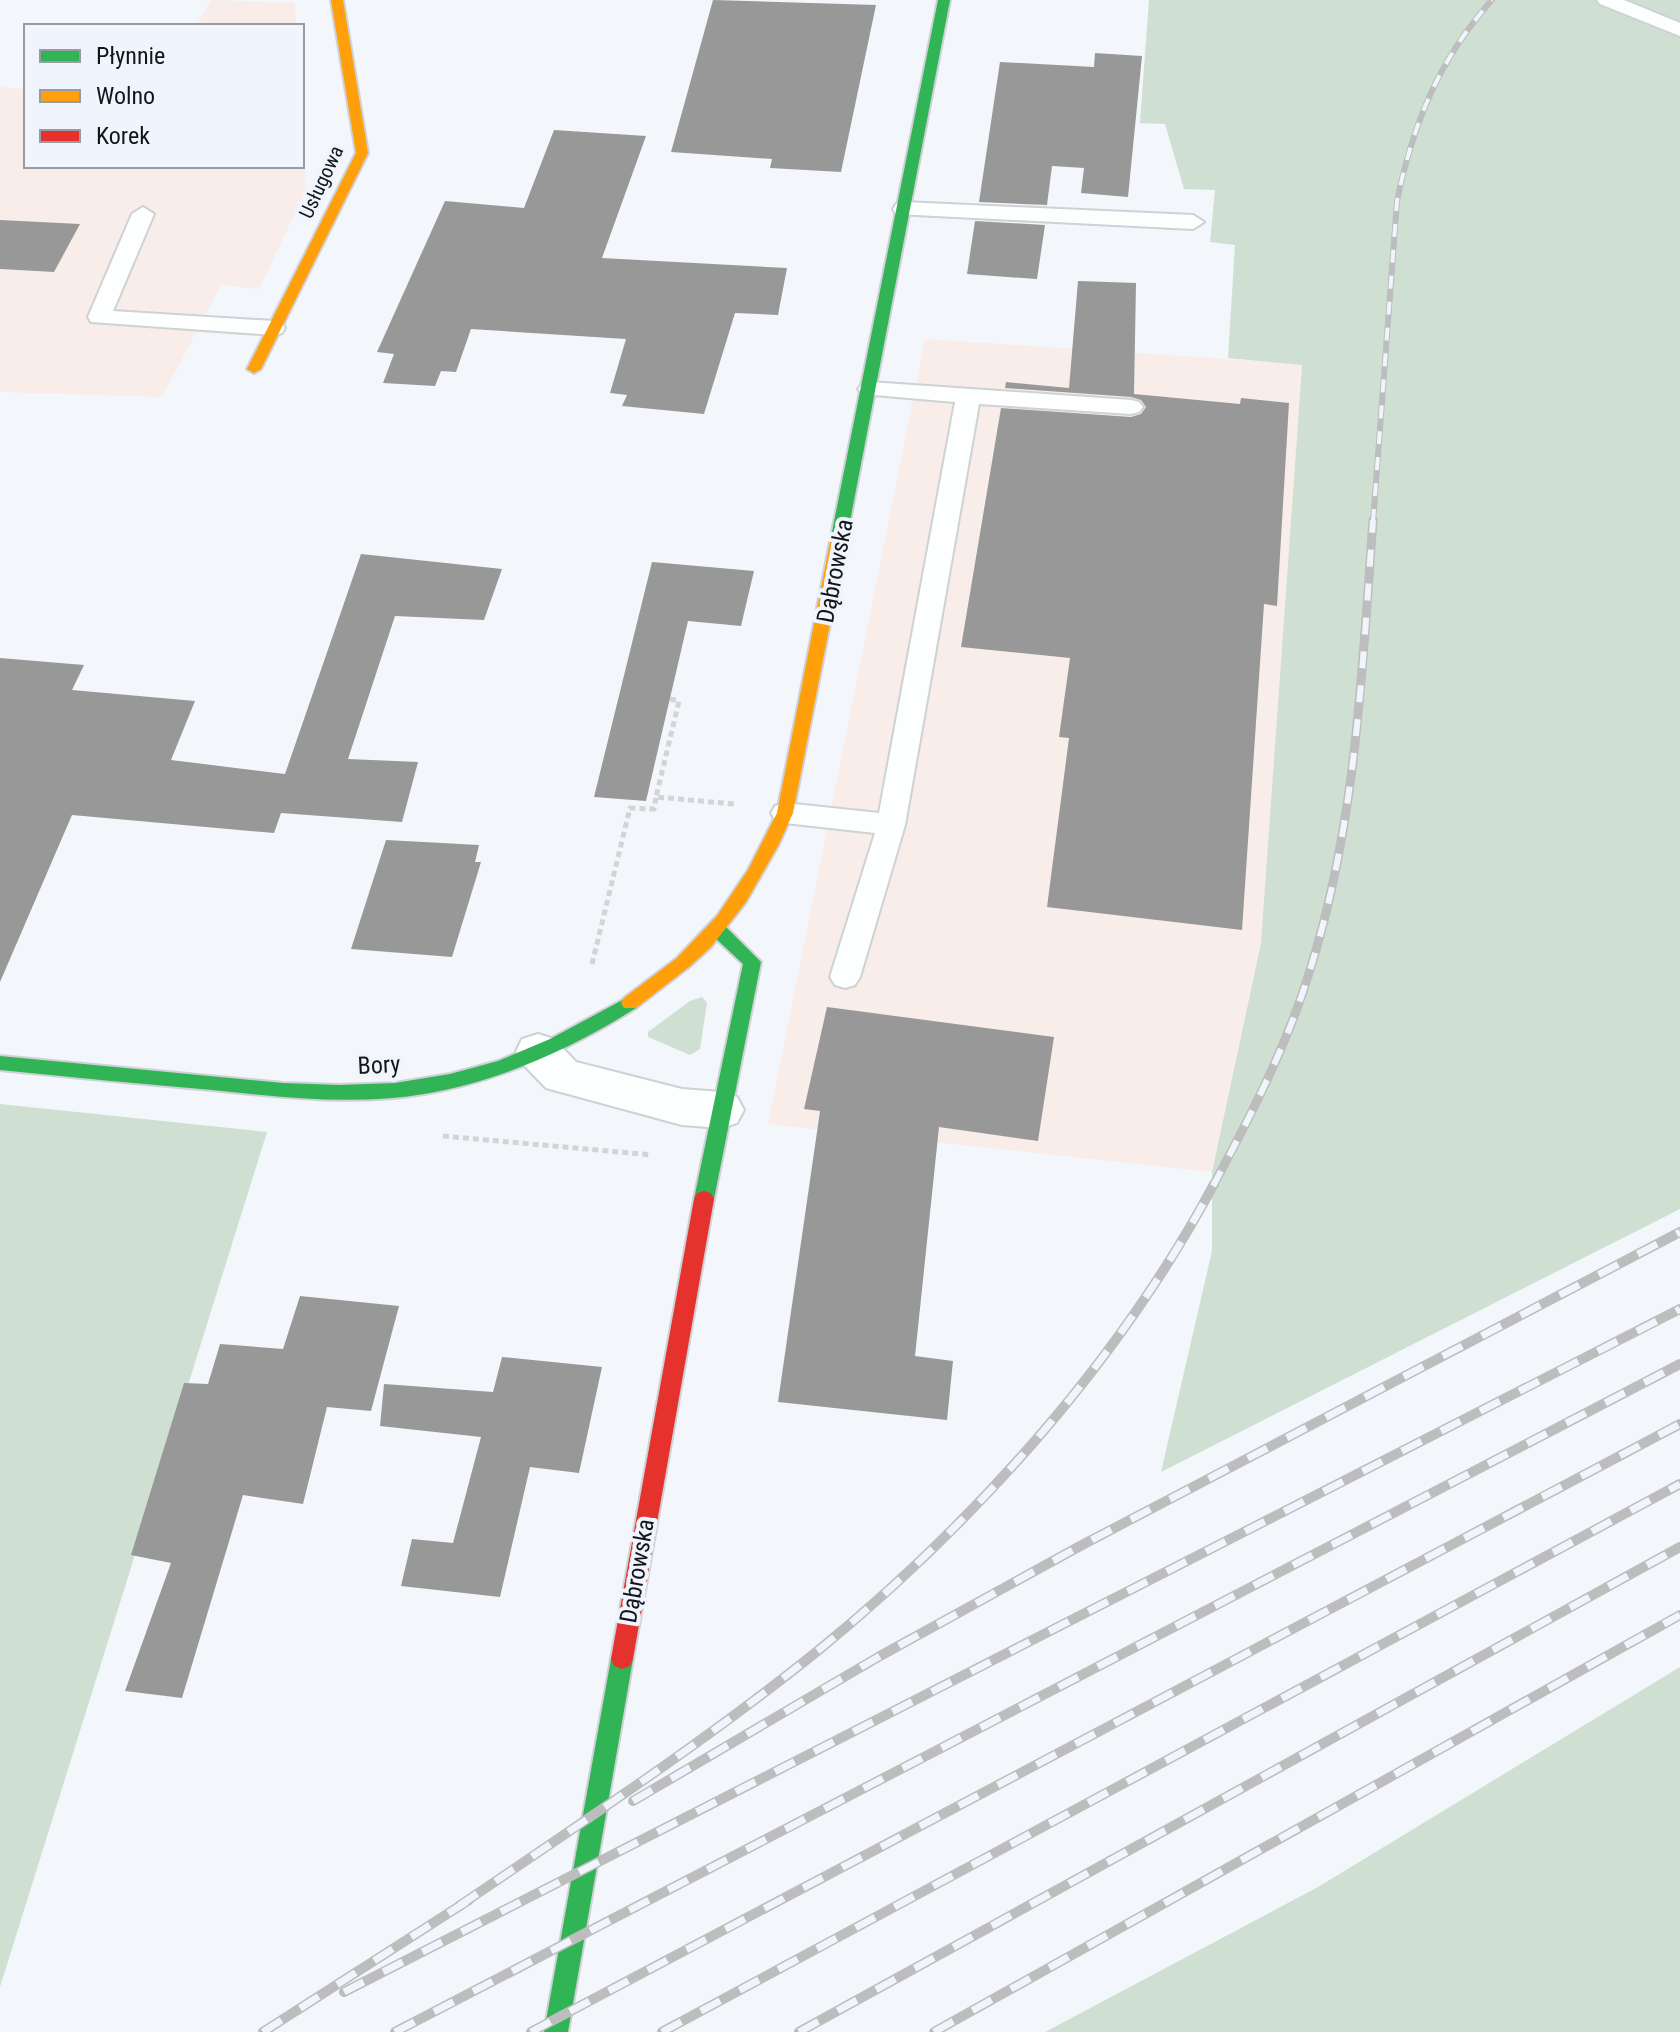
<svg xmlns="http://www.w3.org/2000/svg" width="1680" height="2032" viewBox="0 0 1680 2032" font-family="'Roboto Condensed',sans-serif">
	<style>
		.industrial { fill: #f8ede9 }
		.green { fill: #cfe0d2 }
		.building { fill: #999899 }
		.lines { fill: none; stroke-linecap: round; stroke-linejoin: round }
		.lane-casing { stroke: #ced1d5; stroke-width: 4 }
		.street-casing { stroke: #ced1d5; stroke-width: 4 }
		.fast-casing { stroke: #ced1d5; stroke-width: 4 }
		.slow-casing { stroke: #ced1d5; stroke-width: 4 }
		.jam-casing { stroke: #ced1d5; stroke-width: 4 }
		.path { stroke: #d3d4d5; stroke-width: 5; stroke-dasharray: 6 4; stroke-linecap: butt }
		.lane { fill: #fdfefe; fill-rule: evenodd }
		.street { fill: #fdfefe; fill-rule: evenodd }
		.fast { fill: #30b455; fill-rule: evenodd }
		.slow { fill: #ff9f0a; fill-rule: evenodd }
		.jam { fill: #e5322d; fill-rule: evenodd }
		.rail-far2-casing { stroke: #bdbdbe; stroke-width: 6 }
		.rail-far1-casing { stroke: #bdbdbe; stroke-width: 9 }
		.rail-casing { stroke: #bdbdbe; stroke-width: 10 }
		.rail-far2 { stroke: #f0f5fd; stroke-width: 4; stroke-dasharray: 13; stroke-linecap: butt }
		.rail-far1 { stroke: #f0f5fd; stroke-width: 6; stroke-dasharray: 17; stroke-linecap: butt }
		.rail { stroke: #f0f5fd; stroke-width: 7; stroke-dasharray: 22; stroke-linecap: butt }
		.labels { text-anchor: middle; stroke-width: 8; stroke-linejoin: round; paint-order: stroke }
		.far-street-label { font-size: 20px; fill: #131619; stroke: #f0f5fd }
		.street-label { font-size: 24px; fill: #131619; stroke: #f0f5fd }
	</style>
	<rect width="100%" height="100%" fill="#f3f6fa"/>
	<g class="industrial">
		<path d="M211,0L295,3L296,26H196Z"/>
		<path d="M0,87L26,89V166H302V124L306,190L259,289L221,285L162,397L0,392Z"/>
		<path d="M925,339L1302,364L1261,943L1212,1172L768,1124Z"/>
	</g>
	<g class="green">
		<path d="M1149,0H1680V1209L1161,1472L1212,1251V1172L1261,943L1302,365L1228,358L1235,245L1210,242L1215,190L1184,189L1165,124L1140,123Z"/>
		<path d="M702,997L707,1003L700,1049L690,1055L648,1037V1032L690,1001Z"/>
		<path d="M0,1104L267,1132L0,1987Z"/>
		<path d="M1680,1667V2032H1045L1318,1887Z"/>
	</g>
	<g class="building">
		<path d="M713,0L876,5L841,172L770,168L772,159L671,152Z"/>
		<path d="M1095,53L1142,56L1128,197L1081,193L1084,168L1052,166L1047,205L979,202L1000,62L1094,67Z"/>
		<path d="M554,130L646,136L602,258L787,268L778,315L735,313L704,414L622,406L627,395L610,393L626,339L471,329L456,372L441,371L435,386L383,383L394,354L377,352L445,201L524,208Z"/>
		<path d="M0,220L80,224L54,272L0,269Z"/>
		<path d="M975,221L1045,225L1037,279L967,274Z"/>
		<path d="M1078,281L1136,283L1134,394L1240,404L1241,398L1289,403L1277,606L1264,604L1242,930L1047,907L1069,738L1059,737L1070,658L961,647L1001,408L1131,417L1141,414L1146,407L1141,400L1131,397L1005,388L1006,382L1069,388Z"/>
		<path d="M361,554L502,569L484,620L395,616L348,759L418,762L402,822L281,813L274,833L72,815L0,982V658L84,665L72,690L195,701L171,760L285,774Z"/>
		<path d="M652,562L754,571L741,626L688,621L646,801L594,797Z"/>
		<path d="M386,840L479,845L475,862H481L452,957L351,949Z"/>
		<path d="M827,1007L1054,1037L1038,1141L939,1127L915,1356L953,1361L947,1420L778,1402L820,1111L804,1109Z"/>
		<path d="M300,1296L399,1306L371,1411L327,1407L303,1504L243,1495L182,1698L125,1691L171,1563L131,1555L184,1383L208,1384L220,1344L283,1349Z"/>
		<path d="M502,1357L602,1367L579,1473L530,1467L500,1597L401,1586L412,1539L453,1543L481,1437L380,1426L384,1384L493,1392Z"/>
	</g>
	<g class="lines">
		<defs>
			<g id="lane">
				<path d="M1597,0H1624L1680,23V36L1600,4Z"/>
				<path d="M904,202L1193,215L1204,222L1193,229L896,214L893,209L896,204Z"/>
				<path d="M143,207L154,214L113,311L274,321L282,323L285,328L282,333L274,335L91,322L88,317L132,214Z"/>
				<path d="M870,382L1131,400L1139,402L1143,407L1139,412L1131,414L979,404L905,825L860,977L855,985L845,988L835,985L830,977L875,833L785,823L775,820L771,813L775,806L785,803L879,813L955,402L862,394L858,389L862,384Z"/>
			</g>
			<path id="street" d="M538,1034L554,1039L576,1062L682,1089L721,1092L737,1097L744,1110L737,1123L721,1128L682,1125L546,1088L522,1063L516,1051L522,1039Z"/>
			<g id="fast">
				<path d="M938,0H950L847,537L839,542L831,537Z"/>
				<path d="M718,924L724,925L761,962L714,1199L711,1205L704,1207L697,1205L694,1199L743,964L712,935L709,930L712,925Z"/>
				<path d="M630,996L636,998L639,1003L636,1008C571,1049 500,1081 424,1094C354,1106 282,1097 212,1090C141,1084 71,1077 0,1070V1056L283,1083L339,1085L395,1083L450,1074L498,1061L550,1039Z"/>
				<path d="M622,1649L630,1652L633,1659L568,2032H544L611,1659L614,1652Z"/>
			</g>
			<g id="slow">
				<path d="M331,0H343L368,153L261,369L254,373L247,369L356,153Z"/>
				<path d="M839,532L847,537L793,813L779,844L746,902L711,947L689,967L636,1008H624L621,1003L624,998L677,958L717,916L748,870L777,813L831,537Z"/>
			</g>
			<path id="jam" d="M704,1191L711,1193L714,1199L633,1659L630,1666L622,1669L614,1666L611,1659L694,1199L697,1193Z"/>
		</defs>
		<use href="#lane" class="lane-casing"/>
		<use href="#street" class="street-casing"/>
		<use href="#fast" class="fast-casing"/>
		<use href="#slow" class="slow-casing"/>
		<use href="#jam" class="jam-casing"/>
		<g class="path">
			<path d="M670,699L679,701L656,797L734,804"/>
			<path d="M592,964L630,808L654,809L656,797"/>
			<path d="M443,1136L652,1155"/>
		</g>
		<use href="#lane" class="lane"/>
		<use href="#street" class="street"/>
		<use href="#fast" class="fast"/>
		<use href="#slow" class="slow"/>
		<use href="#jam" class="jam"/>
		<defs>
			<path id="rail-far2" d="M1373,522L1397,201C1413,124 1439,59 1492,0"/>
			<path id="rail-far1" d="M1213,1186C1250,1117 1287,1046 1310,970C1356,824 1362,672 1373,520"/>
			<g id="rail">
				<path d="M633,1801L880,1656L1082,1545L1680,1232"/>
				<path d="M459,1906C581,1823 705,1742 820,1649C975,1522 1119,1362 1214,1184"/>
				<path d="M344,1992L1680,1309"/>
				<path d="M263,2032L469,1900"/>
				<path d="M395,2032L1680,1364"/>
				<path d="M531,2032L1680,1424"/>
				<path d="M662,2032L1680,1484"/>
				<path d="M799,2032L1680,1547"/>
				<path d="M934,2032L1680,1615"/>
			</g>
		</defs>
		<use href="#rail-far2" class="rail-far2-casing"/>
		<use href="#rail-far1" class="rail-far1-casing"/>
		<use href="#rail" class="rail-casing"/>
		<use href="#rail-far2" class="rail-far2"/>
		<use href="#rail-far1" class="rail-far1"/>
		<use href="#rail" class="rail"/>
	</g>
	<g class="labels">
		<g class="far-street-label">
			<text transform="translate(321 182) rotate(-65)" y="7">Usługowa</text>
		</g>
		<g class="street-label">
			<text transform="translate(835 571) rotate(-79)" y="8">Dąbrowska</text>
			<text transform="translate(379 1065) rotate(-3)" y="8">Bory</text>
			<text transform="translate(637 1571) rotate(-80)" y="8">Dąbrowska</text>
		</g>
	</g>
	<rect x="24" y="24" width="280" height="144" fill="#f0f5fd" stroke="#989ca2" stroke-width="2"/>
	<rect x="40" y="50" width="40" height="12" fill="#30b455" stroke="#989ca2" stroke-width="2"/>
	<text x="96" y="64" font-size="24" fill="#131619">Płynnie</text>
	<rect x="40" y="90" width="40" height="12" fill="#ff9f0a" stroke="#989ca2" stroke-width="2"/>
	<text x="96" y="104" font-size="24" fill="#131619">Wolno</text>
	<rect x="40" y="130" width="40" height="12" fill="#e5322d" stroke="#989ca2" stroke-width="2"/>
	<text x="96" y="144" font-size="24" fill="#131619">Korek</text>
</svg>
